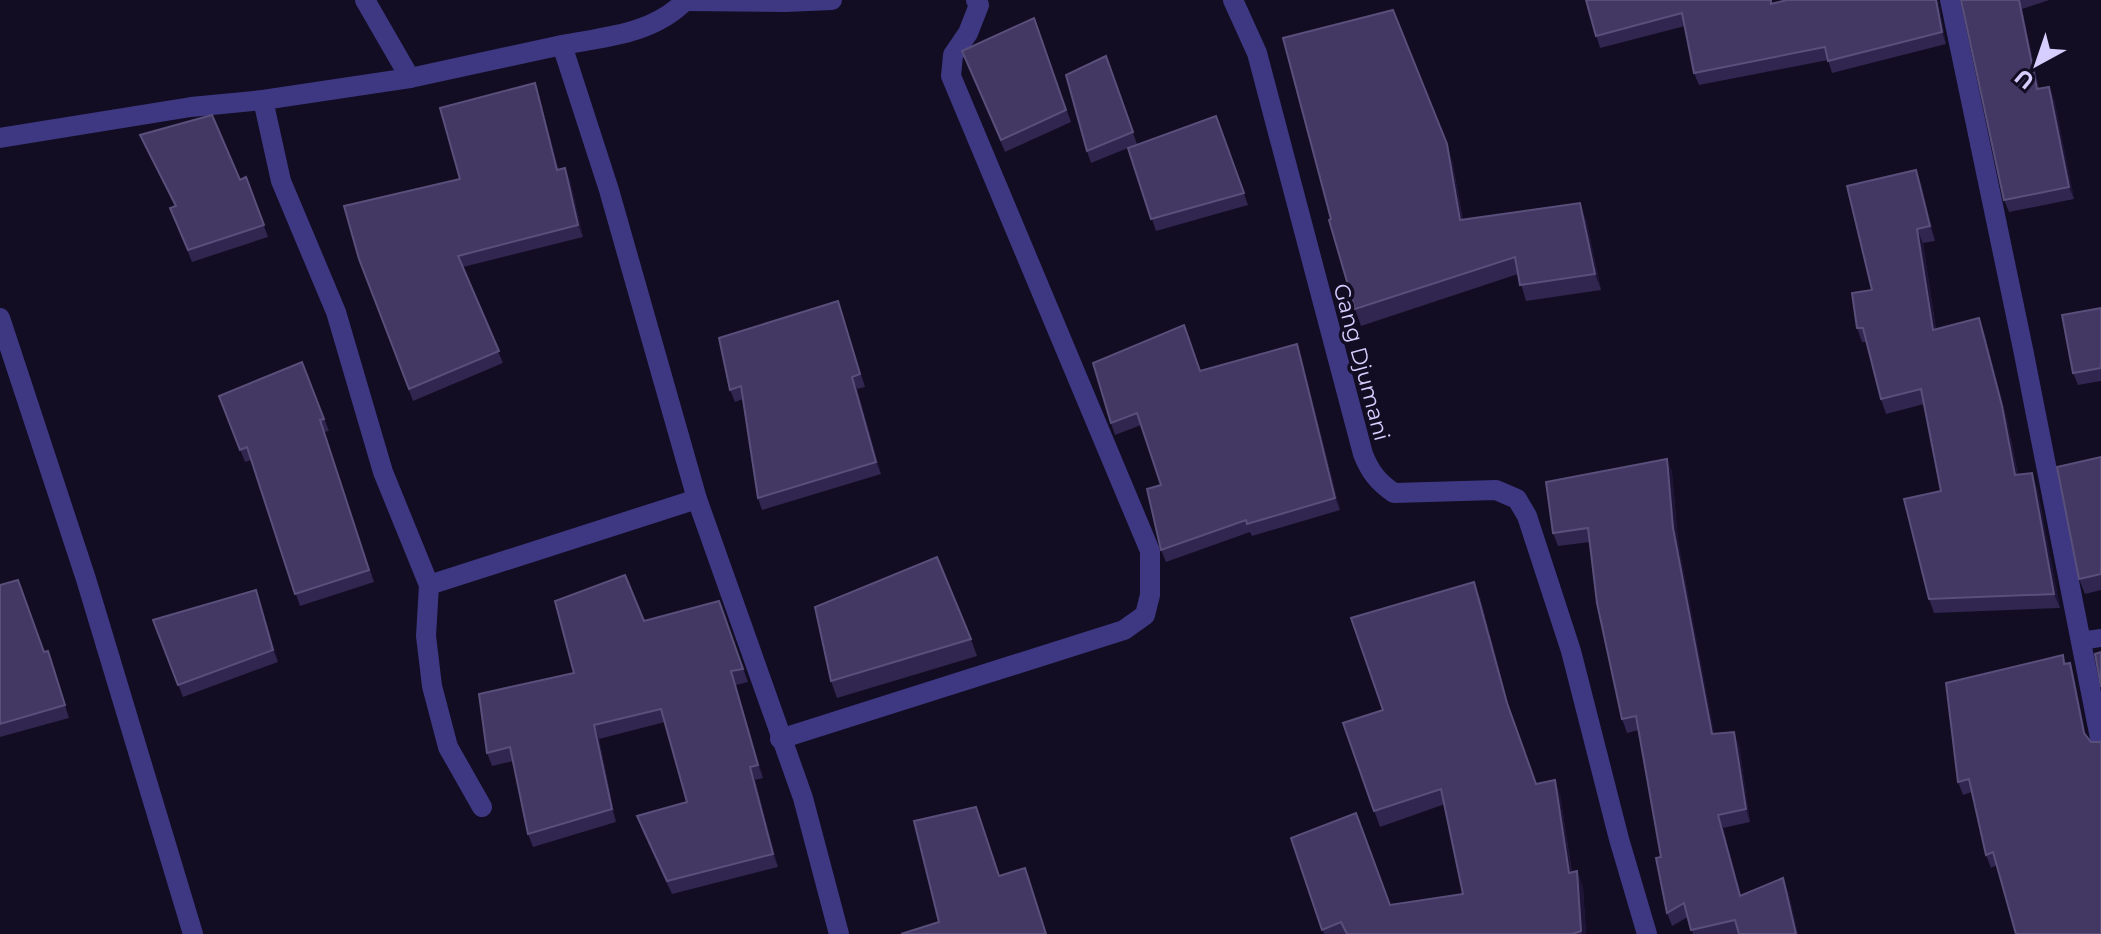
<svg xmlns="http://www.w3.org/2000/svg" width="2101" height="934" viewBox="0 0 2101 934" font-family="Montserrat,sans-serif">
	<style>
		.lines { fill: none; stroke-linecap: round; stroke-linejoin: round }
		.lane { stroke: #3e3782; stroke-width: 18 }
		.street { stroke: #3e3782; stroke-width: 20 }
		.wall { fill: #302650 }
		.shaded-wall { fill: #1d1436 }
		.building { fill: #423863; stroke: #594f7b; stroke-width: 2 }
		.labels { text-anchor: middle; stroke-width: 7; stroke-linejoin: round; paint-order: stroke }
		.street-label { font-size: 22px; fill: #d6ceff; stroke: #120d22 }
	</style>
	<rect width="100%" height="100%" fill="#120d22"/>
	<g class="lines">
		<path class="lane" d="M2080,641L2101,638"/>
		<g class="street">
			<path d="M365,0L410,78"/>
			<path d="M1233,0L1257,53L1363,454C1370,472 1378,482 1394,493L1496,490L1517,499L1527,516L1571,651L1619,839L1647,934"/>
			<path d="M1950,0L2023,349L2101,743"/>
			<path d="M685,1L785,2L832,0"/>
			<path d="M562,45C605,37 654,34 686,0"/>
			<path d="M263,100L281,181L336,312L383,472L429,585L426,636L432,686L448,747L482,807"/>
			<path d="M0,138L191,107L263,100L410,78L562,45L609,190L697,499L803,798L839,934"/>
			<path d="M0,318L86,579L193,934"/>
			<path d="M429,585L697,499"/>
			<path d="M780,739L1124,630L1145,615L1150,595V551L951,76L953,55L968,33L979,5L976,0"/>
		</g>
	</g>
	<g class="wall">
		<path d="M1586,0L1773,4L1938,0L1946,44L1832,73L1828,60L1699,85L1694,73L1685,26L1600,48Z"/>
		<path d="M1961,0H2049L2022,9L2039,89L2054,99L2074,199L2009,212L2004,200Z"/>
		<path d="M1034,18L1071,122L1005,152L962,51Z"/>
		<path d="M1106,56L1137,144L1216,116L1248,205L1156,231L1128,148L1091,163L1087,151Z"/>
		<path d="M539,95L558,170L570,180L583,237L463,267L503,363L413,401L359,259L460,179Z"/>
		<path d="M140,135L240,180L246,177L268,237L192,262L170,208L175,206L145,147Z"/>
		<path d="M1452,160L1463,220L1586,219L1601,290L1526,301L1518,274L1361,326L1355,309Z"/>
		<path d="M1916,170L1921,184L1935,241L1923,243L1936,329L1984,332L2007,420L2018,475L2037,487L2060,608L1934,613L1929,599L1941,491L1924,404L1886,414L1881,399L1866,342H1862L1857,328Z"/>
		<path d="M2101,308V381L2078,385L2073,373Z"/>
		<path d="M842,313L865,387L857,389L881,474L762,510L758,498L743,399L735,402L730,390Z"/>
		<path d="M1301,356L1340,510L1252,536L1250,532L1166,562L1161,550V485L1141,425L1115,435L1111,423L1201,371Z"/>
		<path d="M302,362L329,431L324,432L374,582L300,606L251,460L245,462L219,396Z"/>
		<path d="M2101,457V590L2085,594L2079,579Z"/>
		<path d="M1667,459L1672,472L1678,541L1714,734L1739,745L1750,822L1723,828L1741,895L1788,891L1798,934H1693L1688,917L1672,926L1667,913L1661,857L1639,730L1627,733L1622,719L1590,542L1558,546L1553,533Z"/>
		<path d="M0,585L44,652L48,651L69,718L0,737Z"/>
		<path d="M1480,597L1512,718L1536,784L1560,795L1572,872L1577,871L1583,887L1586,934H1324L1291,838L1390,905L1463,894L1445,804L1380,827L1343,723L1383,710Z"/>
		<path d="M719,601L748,682L736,685L763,778L755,780L778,867L672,894L642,830L637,816L687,802L665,722L599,739L616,822L533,847L528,834L513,761L492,766L487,753L574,673L644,621Z"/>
		<path d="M260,602L278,662L183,697L153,620Z"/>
		<path d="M971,639L977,656L837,698L831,681Z"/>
		<path d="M2063,655L2066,664L2070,663L2074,676L1997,865L1991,868L1986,855L1972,792L1963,795L1958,782Z"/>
	</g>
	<g class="shaded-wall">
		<path d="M1936,0H1938L1946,44L1942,32Z"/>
		<path d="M2019,0L2022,9L2041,101L2037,89Z"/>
		<path d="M535,83L539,95L562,182L557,170Z"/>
		<path d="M2049,87L2054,99L2074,199L2069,187Z"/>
		<path d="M1447,144L1452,160L1465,236L1460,220Z"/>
		<path d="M565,168L570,180L583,237L578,225Z"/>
		<path d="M1916,170L1921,184L1935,241L1930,226Z"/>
		<path d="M1580,203L1586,219L1601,290L1595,274Z"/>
		<path d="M1917,229L1923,243L1938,344L1933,330Z"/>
		<path d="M1979,318L1984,332L2007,420L2020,489L2015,475Z"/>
		<path d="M1297,344L1301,356L1340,510L1335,498Z"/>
		<path d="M852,377L857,389L881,474L876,462Z"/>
		<path d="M1667,459L1672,472L1678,541L1717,747L1712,734L1673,528Z"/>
		<path d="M2032,473L2037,487L2060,608L2054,594Z"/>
		<path d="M1474,582L1480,597L1512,718L1507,703Z"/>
		<path d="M256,590L260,602L278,662L273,650Z"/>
		<path d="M2070,663L2074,676L2088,746L2084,733Z"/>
		<path d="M731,671L736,685L763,778L758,765Z"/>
		<path d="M594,725L599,739L616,822L612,809Z"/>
		<path d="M1734,732L1739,745L1750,822L1746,809Z"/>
		<path d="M750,767L755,780L778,867L773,854Z"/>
		<path d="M1555,780L1560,795L1574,888L1569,873Z"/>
		<path d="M1718,815L1723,828L1745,909L1740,896Z"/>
		<path d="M1577,871L1583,887L1586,934H1582L1581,931Z"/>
		<path d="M1783,878L1788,891L1798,934H1796Z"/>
	</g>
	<g class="building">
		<path d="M1586,0H1771V4L1787,0H1936L1942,32L1828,61L1825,47L1694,73L1682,13L1596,36Z"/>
		<path d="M1961,0H2019L2037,89L2049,87L2069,187L2004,200Z"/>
		<path d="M1393,10L1447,144L1460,220L1580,203L1595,274L1520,285L1515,257L1355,309L1329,220L1331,219L1283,38Z"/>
		<path d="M1034,18L1066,110L1001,140L962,51Z"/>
		<path d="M1106,56L1133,132L1087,151L1066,75Z"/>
		<path d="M535,83L557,170L565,168L578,225L458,256L499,351L409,389L359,259L344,206L460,179L440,108Z"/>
		<path d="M212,115L240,180L246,177L264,225L188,250L170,208L176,206L140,135Z"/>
		<path d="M1216,116L1244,193L1151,219L1128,148Z"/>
		<path d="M1916,170L1930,226L1917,229L1933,330L1979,318L2002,406L2015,475L2032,473L2054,594L1929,599L1904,499L1941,491L1921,389L1881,399L1863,328H1857L1852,293L1872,290L1847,186Z"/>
		<path d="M838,301L860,374L852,377L876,462L758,498L741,386L730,390L719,338Z"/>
		<path d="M2101,308V368L2073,373L2062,315Z"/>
		<path d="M1184,325L1200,371L1297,344L1335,498L1247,524L1246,520L1161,550L1147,489L1161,485L1137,413L1111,423L1093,363Z"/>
		<path d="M302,362L324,419L320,420L369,570L295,594L247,447L240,450L219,396Z"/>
		<path d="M2101,457V574L2079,579L2057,467Z"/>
		<path d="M1667,459L1673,528L1712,734L1734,732L1746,809L1718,815L1740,896L1783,878L1796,934H1739L1735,920L1691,930L1684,903L1667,913L1656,858L1661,857L1636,716L1622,719L1597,603L1588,528L1553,533L1546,482Z"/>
		<path d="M937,557L971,639L831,681L815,607Z"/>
		<path d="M625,575L644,621L719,601L743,669L731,671L758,765L750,767L773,854L667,881L637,816L687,802L661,709L594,725L612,809L528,834L510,747L487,753L479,694L574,673L555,601Z"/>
		<path d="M18,580L44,652L48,651L65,705L0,724V585Z"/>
		<path d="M1474,582L1507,703L1536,784L1555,780L1569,873L1577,871L1581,931L1572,934H1347L1341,922L1322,930L1291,838L1356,813L1390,905L1463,894L1441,789L1374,811L1343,723L1383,710L1351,618Z"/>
		<path d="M256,590L273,650L178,685L153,620Z"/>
		<path d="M2101,652V687L2095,654Z"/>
		<path d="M2063,655L2064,664L2070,663L2084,733L2091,742H2100L2101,741V934H2016L1993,852L1986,855L1969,779L1958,782L1946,683Z"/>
		<path d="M976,807L999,876L1025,868L1046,934H901L939,922L914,821Z"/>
	</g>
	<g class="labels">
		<g class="street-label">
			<text transform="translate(1362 362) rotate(75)" y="8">Gang Djumani</text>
		</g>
	</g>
	<g transform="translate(2037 64) rotate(220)" stroke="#120d22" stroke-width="6" paint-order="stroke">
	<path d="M0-6L14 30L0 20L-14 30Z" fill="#d6ceff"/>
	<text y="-12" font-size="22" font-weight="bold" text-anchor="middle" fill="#d6ceff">U</text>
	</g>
</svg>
